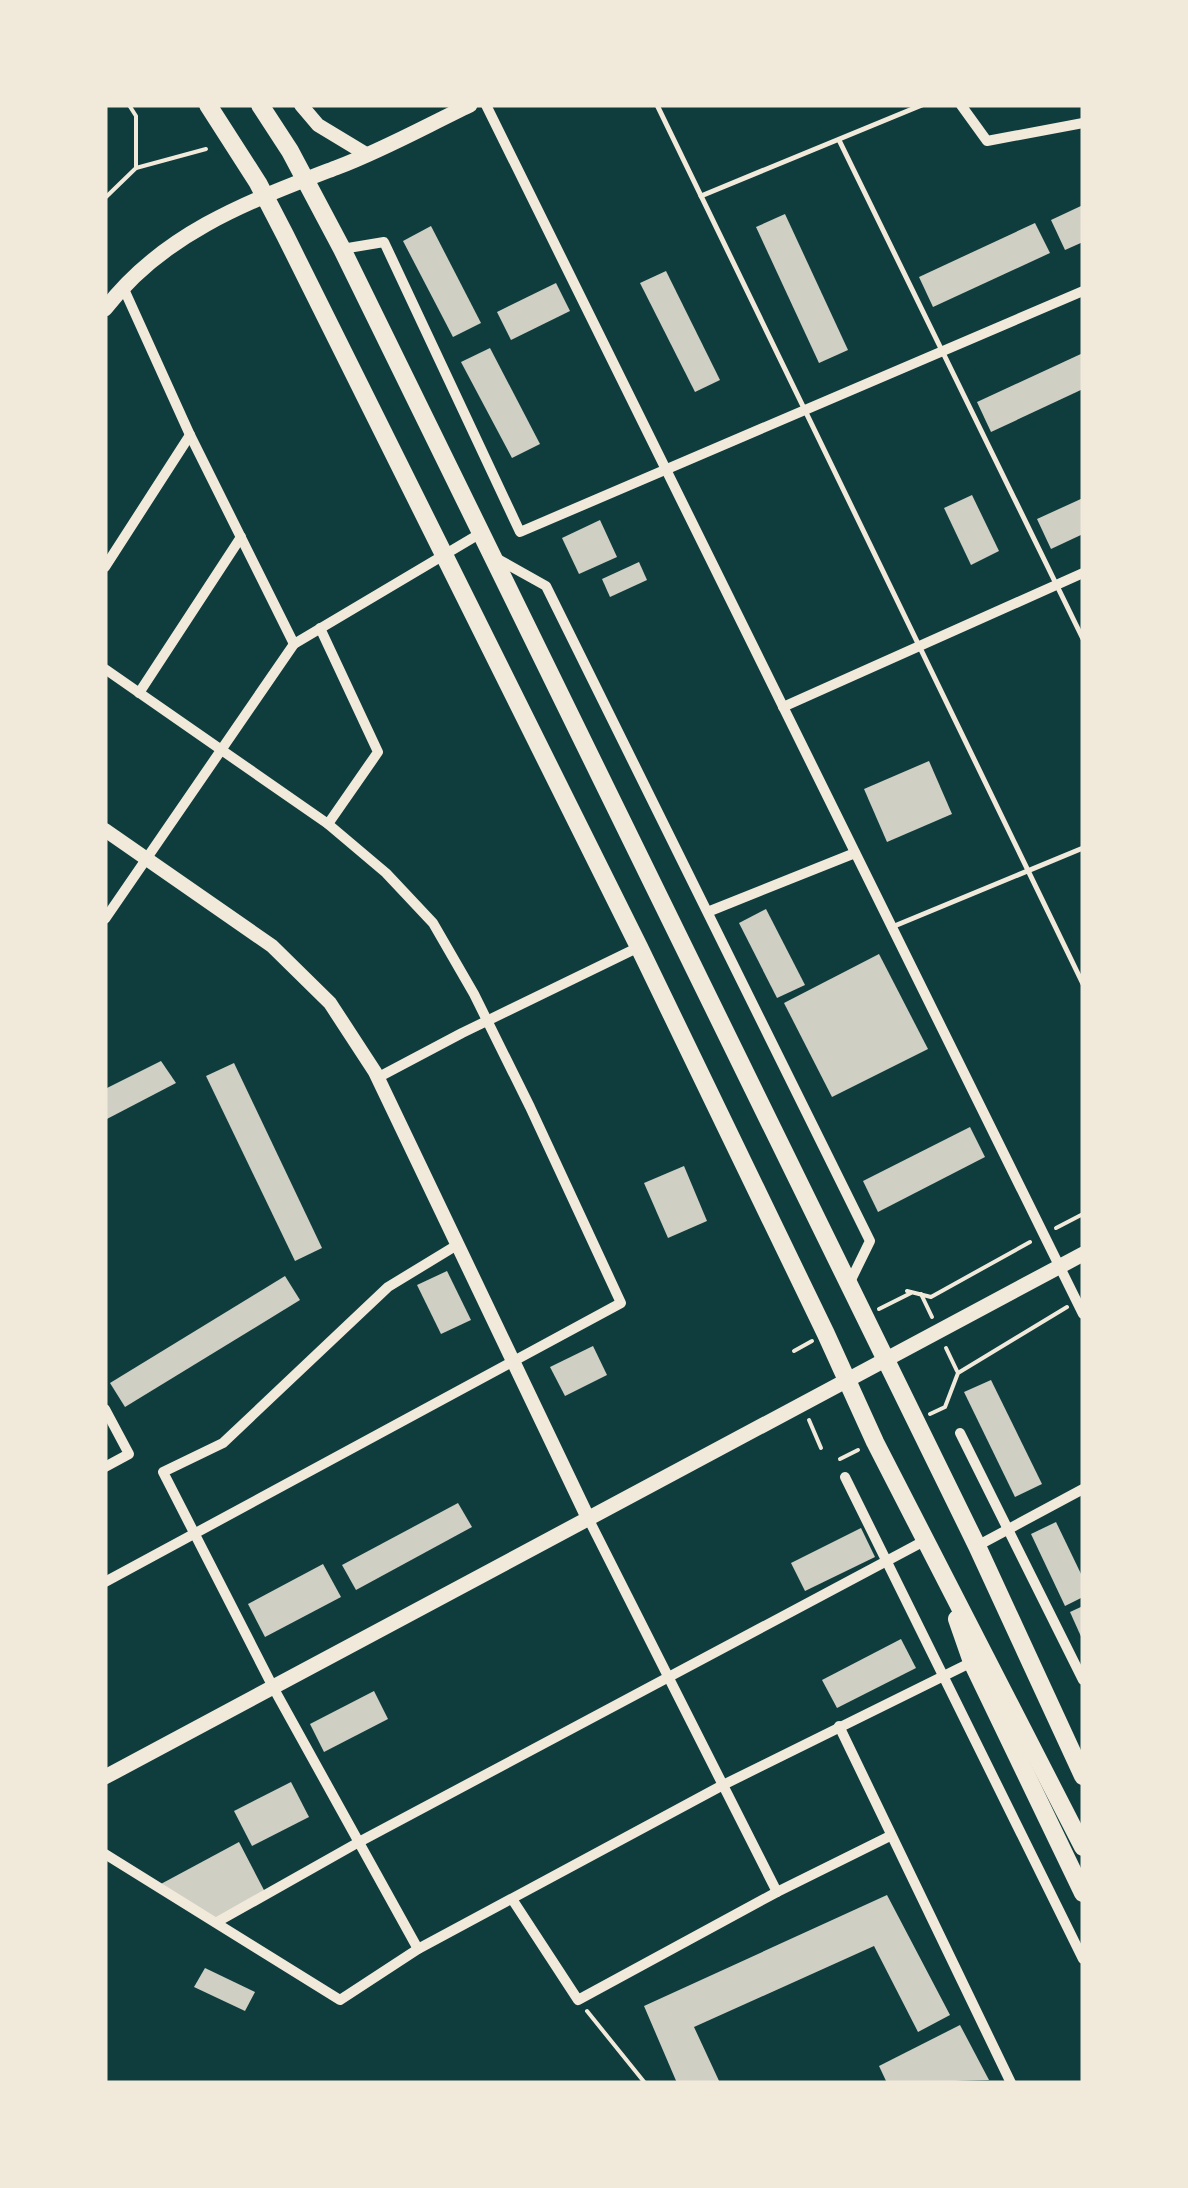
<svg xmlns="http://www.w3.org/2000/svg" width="1188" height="2188" viewBox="0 0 1188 2188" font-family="'IBM Plex Serif',serif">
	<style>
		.building { fill: #cfcfc3 }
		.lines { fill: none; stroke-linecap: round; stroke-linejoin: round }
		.path { stroke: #f1e9da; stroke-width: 4 }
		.service { stroke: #f1e9da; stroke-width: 5 }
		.minor { stroke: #f1e9da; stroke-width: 10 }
		.tertiary { stroke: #f1e9da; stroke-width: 14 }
		.secondary { stroke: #f1e9da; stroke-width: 15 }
		.primary { stroke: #f1e9da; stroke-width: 18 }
	</style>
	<rect width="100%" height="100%" fill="#0f3d3e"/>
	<g class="building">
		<path d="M1083,205V242L1065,250L1051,220Z"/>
		<path d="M785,214L848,350L819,363L756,227Z"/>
		<path d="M1035,223L1050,253L933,307L919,277Z"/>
		<path d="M431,226L481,323L453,337L403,241Z"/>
		<path d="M666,271L720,380L695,392L640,283Z"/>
		<path d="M556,283L570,311L511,340L497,312Z"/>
		<path d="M490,348L540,444L512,458L461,362Z"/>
		<path d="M1083,353V389L991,432L977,402Z"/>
		<path d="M972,495L999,551L971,565L944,508Z"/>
		<path d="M1083,498V534L1051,549L1037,519Z"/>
		<path d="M600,520L617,557L579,574L562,538Z"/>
		<path d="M639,562L647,580L610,597L602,579Z"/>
		<path d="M929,761L952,814L887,842L864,789Z"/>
		<path d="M766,909L805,985L777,998L739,923Z"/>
		<path d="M879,954L928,1049L832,1097L784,1003Z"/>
		<path d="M161,1061L176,1083L105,1120V1089Z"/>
		<path d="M234,1063L322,1248L295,1261L206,1076Z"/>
		<path d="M970,1127L985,1157L878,1212L863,1181Z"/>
		<path d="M684,1166L707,1221L668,1238L644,1183Z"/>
		<path d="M447,1271L471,1320L441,1334L417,1285Z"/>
		<path d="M285,1276L300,1300L125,1407L110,1383Z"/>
		<path d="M593,1346L607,1375L565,1396L550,1367Z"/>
		<path d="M991,1380L1042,1484L1015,1497L964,1392Z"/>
		<path d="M458,1503L472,1527L356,1590L342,1565Z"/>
		<path d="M1056,1522L1083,1578V1597L1065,1606L1031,1534Z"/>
		<path d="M861,1528L875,1557L805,1591L791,1563Z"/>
		<path d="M323,1564L341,1597L265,1637L248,1604Z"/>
		<path d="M1083,1606V1641L1070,1612Z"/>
		<path d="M901,1639L916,1668L837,1708L822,1680Z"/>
		<path d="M374,1691L388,1719L324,1752L310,1724Z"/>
		<path d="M291,1782L309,1817L252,1846L234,1811Z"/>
		<path d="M239,1842L266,1894L217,1921L159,1885Z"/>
		<path d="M887,1895L950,2015L918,2032L874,1946L694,2027L720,2083H677L644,2006Z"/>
		<path d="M205,1968L255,1992L245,2011L194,1987Z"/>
		<path d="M960,2025L989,2080L887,2083L879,2066Z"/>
	</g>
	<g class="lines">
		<g class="path">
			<path d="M136,168L206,149"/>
			<path d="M105,198L136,168V116L129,105"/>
			<path d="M1056,1228L1083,1214"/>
			<path d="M907,1291L931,1297L1030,1242"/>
			<path d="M921,1294L932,1317"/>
			<path d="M879,1309L911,1293"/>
			<path d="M946,1348L957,1371"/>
			<path d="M794,1351L812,1341"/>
			<path d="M930,1414L945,1407L958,1373L1067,1307"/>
			<path d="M809,1420L821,1448"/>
			<path d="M840,1459L858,1450"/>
			<path d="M587,2011L645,2083"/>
		</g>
		<g class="service">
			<path d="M657,105L1083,984"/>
			<path d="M839,140L1083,639"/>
			<path d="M701,196L922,105"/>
			<path d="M892,927L1083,848"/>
		</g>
		<g class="minor">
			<path d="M486,105L1083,1314"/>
			<path d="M961,105L987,141L1083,123"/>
			<path d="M342,249L384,242L520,532L1083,291"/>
			<path d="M123,287L190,435L294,644"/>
			<path d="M496,558L546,586L870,1241L848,1286"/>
			<path d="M105,567L190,435"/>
			<path d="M320,628L378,752L328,824"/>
			<path d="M105,669L328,824L386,873L433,923L474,994L530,1107L621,1303L105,1582"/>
			<path d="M139,693L241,537"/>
			<path d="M783,707L1083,573"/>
			<path d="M710,911L855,853"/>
			<path d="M105,919L294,644L481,533"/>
			<path d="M377,1078L462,1033L639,947"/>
			<path d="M105,1409L129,1454L105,1467"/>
			<path d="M960,1433L1083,1680"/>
			<path d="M845,1477L1083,1959"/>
			<path d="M588,1518L777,1892"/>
			<path d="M977,1546L1083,1489"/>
			<path d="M839,1726L1011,2083"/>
			<path d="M105,1854L340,2000L418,1949L723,1785L972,1662"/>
			<path d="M512,1899L578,2000L777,1892L890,1836"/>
			<path d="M217,1922L359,1842L926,1540"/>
			<path d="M418,1949L274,1689L163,1472L223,1443L388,1287L457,1245"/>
		</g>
		<g class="tertiary">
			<path d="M301,105L318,125L366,154"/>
			<path d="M105,830L272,946L330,1003L375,1072L588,1518"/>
		</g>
		<g class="secondary">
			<path d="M105,309C164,232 250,201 338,167C383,150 426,126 470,105"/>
			<path d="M105,1777L1083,1254"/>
		</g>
		<g class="primary">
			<path d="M208,105L258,183L285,235L639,947L826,1334L875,1442L1083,1847"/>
			<path d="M260,105L290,151L342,249L977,1546L1083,1776"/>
			<path d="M957,1619L972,1662L1083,1893"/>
		</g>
	</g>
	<rect width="1188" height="2188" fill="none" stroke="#f1e9da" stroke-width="215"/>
</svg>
